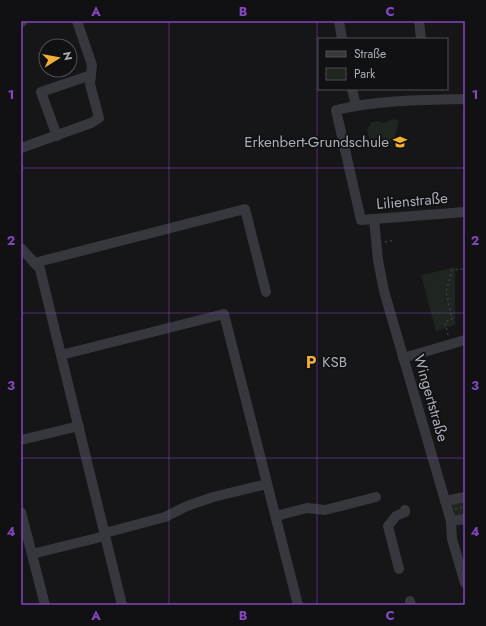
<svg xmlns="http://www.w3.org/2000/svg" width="486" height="626" viewBox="0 0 486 626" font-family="Jost,sans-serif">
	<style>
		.green { fill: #1e261f }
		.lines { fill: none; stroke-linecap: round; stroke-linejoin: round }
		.path { stroke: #3d3f44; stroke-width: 1.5; stroke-dasharray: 2 3; stroke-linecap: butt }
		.minor { stroke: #37383d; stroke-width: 10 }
		.grid { fill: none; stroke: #8446be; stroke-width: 1; stroke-opacity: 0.55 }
		.labels { text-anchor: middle; stroke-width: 3.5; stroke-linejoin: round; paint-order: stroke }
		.poi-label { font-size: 15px; fill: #a8adb8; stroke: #111113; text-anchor: end }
		.street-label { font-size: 15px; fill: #a8adb8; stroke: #111113 }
		.neatline { fill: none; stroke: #8446be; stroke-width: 1.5 }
		.grid-label { font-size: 13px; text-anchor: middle; font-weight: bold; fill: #8446be }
	</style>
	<rect width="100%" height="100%" fill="#161618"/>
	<g class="green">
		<path d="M394,119L399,121L393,142L379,147L370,142L367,129L372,122L378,121L384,123Z"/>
		<path d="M455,267V325L436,331L421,275Z"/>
		<path d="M465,499V517L453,520L448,502Z"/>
	</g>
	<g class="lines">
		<g class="path">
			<path d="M385,242L394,240"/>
			<path d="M448,335L445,322L452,319L446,292L452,270L465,269"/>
			<path d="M455,509L465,507"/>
		</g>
		<g class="minor">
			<path d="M339,21L342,39"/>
			<path d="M419,21L421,39"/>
			<path d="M21,22L23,21"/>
			<path d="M352,89L356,106"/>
			<path d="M465,99C422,100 378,100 336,110L361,220L465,212"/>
			<path d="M57,136L41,92L91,75"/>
			<path d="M21,148L91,123L99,118L90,84L92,65L77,21"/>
			<path d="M374,219L378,260L384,291L451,521L452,539L465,583"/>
			<path d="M21,248L40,269L122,605"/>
			<path d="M34,263L245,209L266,292"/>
			<path d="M61,355L224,314L298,605"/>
			<path d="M403,358L465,340"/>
			<path d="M21,440L79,426"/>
			<path d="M445,501L465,497"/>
			<path d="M21,512L45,605"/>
			<path d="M276,516L307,508L325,510L376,497"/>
			<path d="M451,521L465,519"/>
			<path d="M105,533L165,517L187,506L213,497L267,484"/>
			<path d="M32,554L105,536"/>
			<path d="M399,569L388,526L396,516L405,512V510"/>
			<path d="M410,601L411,605"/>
		</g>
	</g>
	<path class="grid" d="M169,21V605M317,21V605M21,168H465M21,313H465M21,458H465"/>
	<defs>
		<symbol id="school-bare" viewBox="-9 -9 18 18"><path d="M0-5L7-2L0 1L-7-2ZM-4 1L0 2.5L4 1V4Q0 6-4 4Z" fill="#f2b134" stroke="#111113" stroke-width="2.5" paint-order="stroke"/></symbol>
		<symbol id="parking-bare" viewBox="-9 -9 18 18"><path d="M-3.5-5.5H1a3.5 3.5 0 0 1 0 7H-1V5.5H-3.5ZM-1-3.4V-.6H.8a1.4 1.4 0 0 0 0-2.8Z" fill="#f2b134" stroke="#111113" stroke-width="2.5" paint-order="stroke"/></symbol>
	</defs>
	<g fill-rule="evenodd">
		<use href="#school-bare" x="390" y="132" width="20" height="20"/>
		<use href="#parking-bare" x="301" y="352" width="20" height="20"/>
	</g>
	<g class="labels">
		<g class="poi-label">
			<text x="389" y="147">Erkenbert-Grundschule</text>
			<text x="322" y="367" text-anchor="start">KSB</text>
		</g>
		<g class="street-label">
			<text transform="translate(412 201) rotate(-5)" y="5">Lilienstraße</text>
			<text transform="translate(431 398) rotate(74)" y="5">Wingertstraße</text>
		</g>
	</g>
	<rect width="486" height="626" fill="none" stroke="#111113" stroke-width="44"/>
	<rect x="318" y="38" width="130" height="52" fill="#111113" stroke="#4d4f55"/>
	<rect x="326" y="51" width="20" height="6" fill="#37383d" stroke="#4d4f55"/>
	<text x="354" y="58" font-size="12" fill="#a8adb8">Straße</text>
	<rect x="326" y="68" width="20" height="12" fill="#1e261f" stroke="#4d4f55"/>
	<text x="354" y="78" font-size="12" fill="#a8adb8">Park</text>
	<g transform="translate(58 58) rotate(79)"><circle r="19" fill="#111113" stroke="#4d4f55"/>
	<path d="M0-3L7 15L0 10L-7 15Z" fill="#f2b134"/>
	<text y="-6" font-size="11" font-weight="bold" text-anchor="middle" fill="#a8adb8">N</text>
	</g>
	<rect x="22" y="22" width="442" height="582" class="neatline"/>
	<g class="grid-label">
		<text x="96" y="16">A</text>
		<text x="243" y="16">B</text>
		<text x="390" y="16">C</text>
		<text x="11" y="99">1</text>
		<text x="475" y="99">1</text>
		<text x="11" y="245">2</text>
		<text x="475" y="245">2</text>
		<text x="11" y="390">3</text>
		<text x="475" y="390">3</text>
		<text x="11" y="536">4</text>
		<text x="475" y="536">4</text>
		<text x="96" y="620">A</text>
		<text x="243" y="620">B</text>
		<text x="390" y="620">C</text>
	</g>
</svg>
